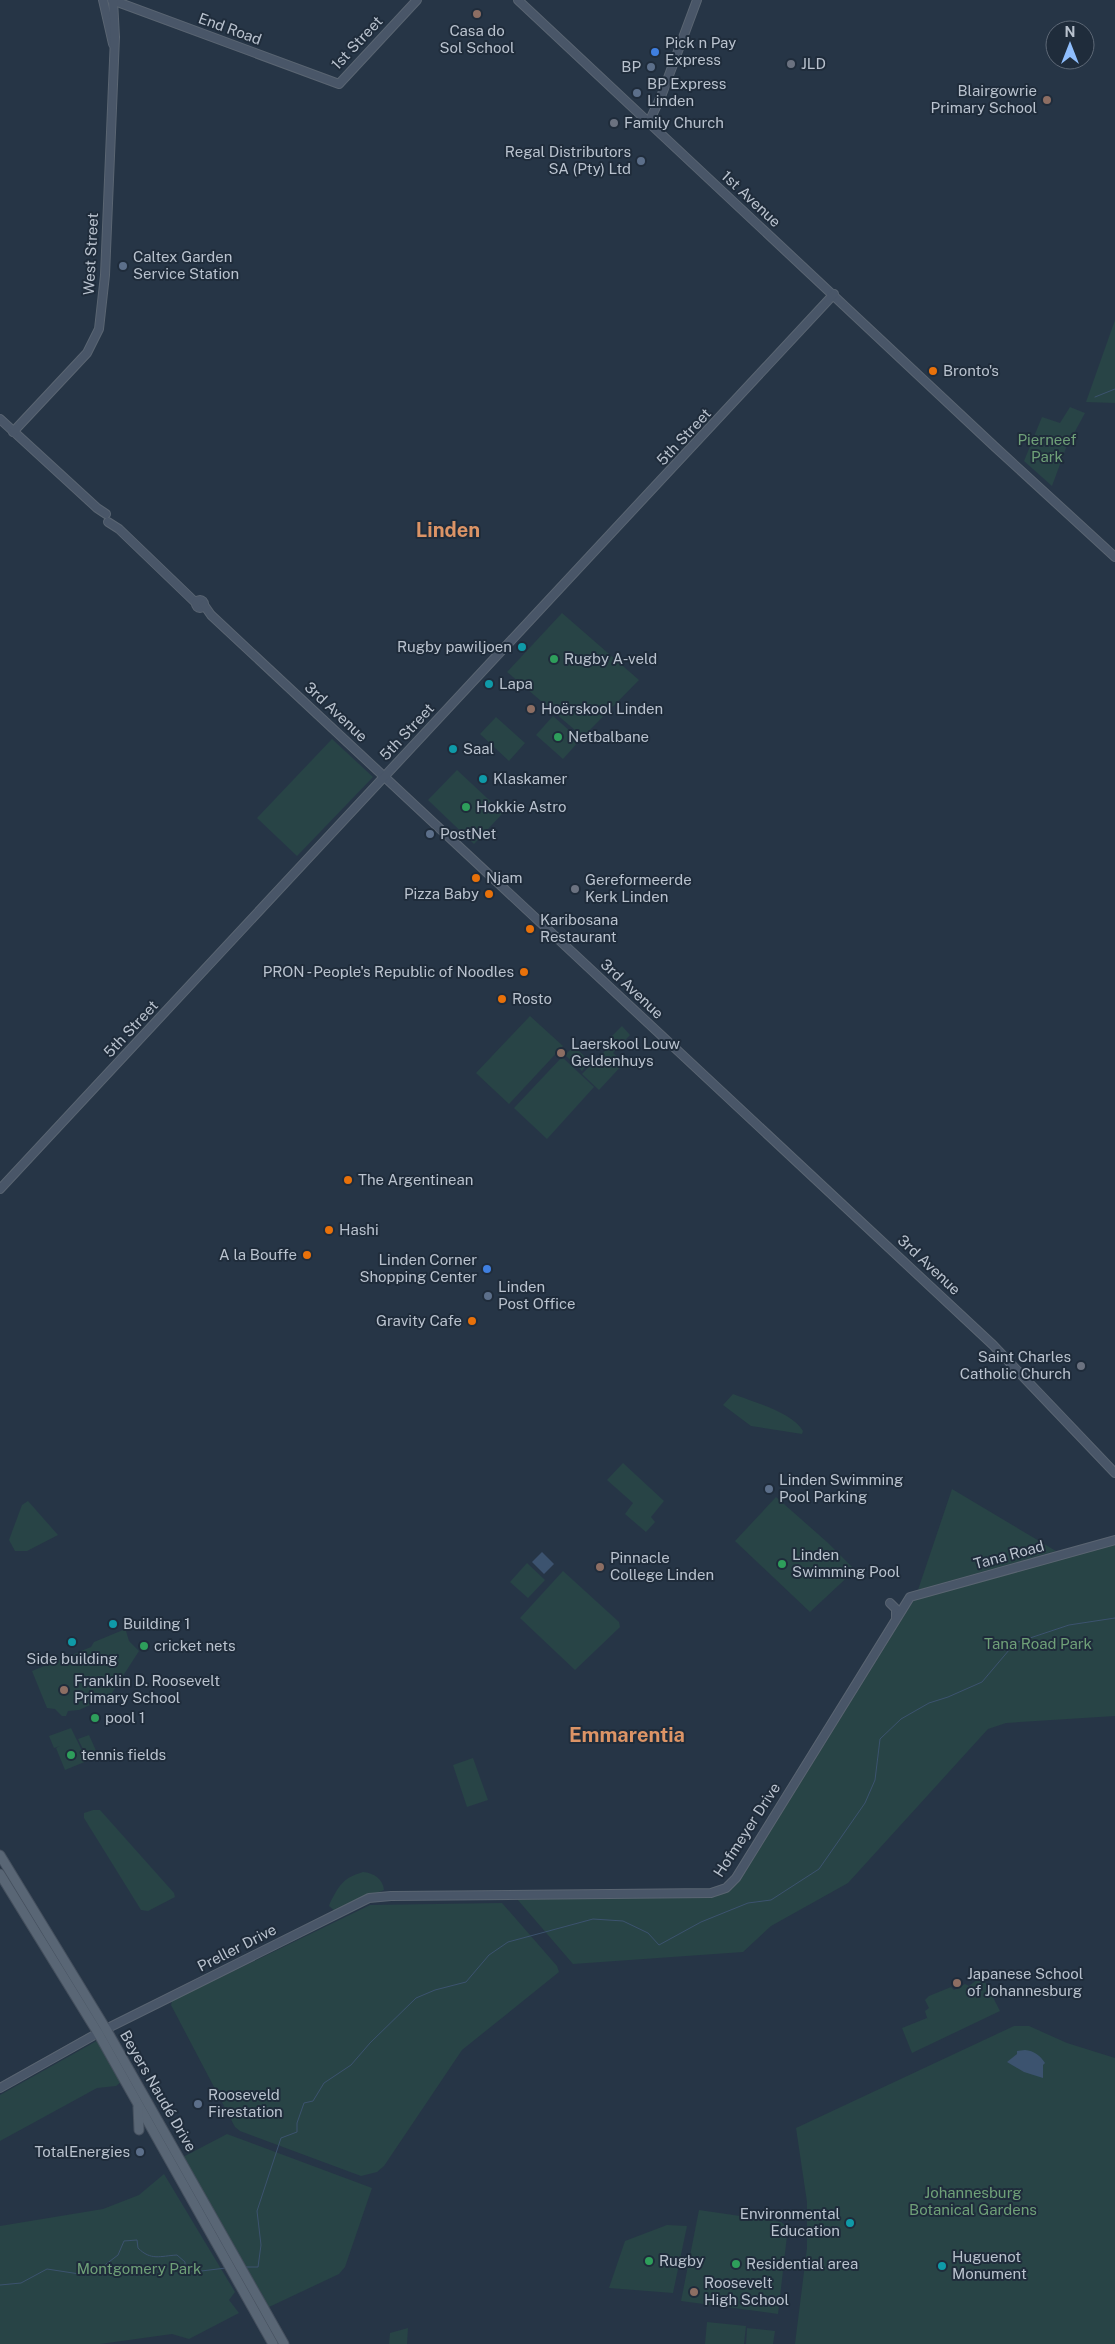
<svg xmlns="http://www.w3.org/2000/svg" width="1115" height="2344" viewBox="0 0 1115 2344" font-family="'Public Sans',sans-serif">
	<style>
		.green { fill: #284446 }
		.water { fill: #3c536f }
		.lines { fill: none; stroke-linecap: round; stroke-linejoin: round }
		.stream { stroke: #3c536f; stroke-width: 1 }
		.secondary-casing { stroke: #5a6572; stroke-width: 10 }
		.primary-casing { stroke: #45505e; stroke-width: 11 }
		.secondary { stroke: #495668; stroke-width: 8 }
		.primary { stroke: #596675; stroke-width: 9 }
		.education-dot { fill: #8d6e63; stroke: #1f2c3b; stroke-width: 2 }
		.shop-dot { fill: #3f7fe0; stroke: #1f2c3b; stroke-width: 2 }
		.worship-dot { fill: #6b7280; stroke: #1f2c3b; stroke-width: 2 }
		.service-dot { fill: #5c6f8a; stroke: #1f2c3b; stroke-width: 2 }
		.food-dot { fill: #e8710a; stroke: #1f2c3b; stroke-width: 2 }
		.culture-dot { fill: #0f9aa8; stroke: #1f2c3b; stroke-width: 2 }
		.leisure-dot { fill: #2e9e5b; stroke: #1f2c3b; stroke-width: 2 }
		.labels { text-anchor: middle; stroke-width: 4; stroke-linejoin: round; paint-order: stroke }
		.street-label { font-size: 15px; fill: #b9c2ce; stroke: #1f2c3b }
		.poi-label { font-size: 15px; fill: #b9c2ce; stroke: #1f2c3b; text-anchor: start }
		.park-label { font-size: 15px; fill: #6fa078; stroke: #1f2c3b }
		.district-label { font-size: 20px; font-weight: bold; fill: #dc9466; stroke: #1f2c3b }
	</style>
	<rect width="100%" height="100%" fill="#263546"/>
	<g class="green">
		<path d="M1115,320V403L1086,402Z"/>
		<path d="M1070,407L1085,413L1066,448L1052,486L1024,461L1042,417L1060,423Z"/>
		<path d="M562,613L639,680L583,737L507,672Z"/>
		<path d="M553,716L580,740L563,759L536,735Z"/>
		<path d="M496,717L525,743L509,761L480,734Z"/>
		<path d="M332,739L373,777L297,856L257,818Z"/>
		<path d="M457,770L503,813L474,844L428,800Z"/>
		<path d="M530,1016L563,1046L509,1104L476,1073Z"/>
		<path d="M622,1026L630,1035L613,1053L624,1063L599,1090L582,1074L608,1048L604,1044Z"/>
		<path d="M574,1046L590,1062L582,1071L565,1055Z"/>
		<path d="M562,1057L594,1087L547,1139L514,1108Z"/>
		<path d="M733,1394C753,1402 792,1412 803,1431L802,1434L751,1426L723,1405Z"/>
		<path d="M623,1463L664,1501L651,1517L655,1522L646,1532L625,1514L633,1503L607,1480Z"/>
		<path d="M952,1489L1056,1551L918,1590Z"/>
		<path d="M776,1497L827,1542L855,1570L810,1612L735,1541Z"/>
		<path d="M28,1501L58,1535L27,1551H15L9,1540L22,1505Z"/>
		<path d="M1115,1544V1716L1006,1723L988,1729L848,1883L771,1926L743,1952L573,1964L517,1899L715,1897L739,1882L914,1600Z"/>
		<path d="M527,1563L545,1580L528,1598L510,1582Z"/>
		<path d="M563,1571L619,1622L620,1627L575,1670L520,1618Z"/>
		<path d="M123,1630L126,1631L129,1641L139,1651L110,1696L79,1710L68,1711L66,1716H62L55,1709L47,1708L32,1671L91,1647L94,1642Z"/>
		<path d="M71,1728L87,1761L65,1770L56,1748L60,1746L54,1748L49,1736Z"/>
		<path d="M89,1735L98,1755L88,1759L78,1739Z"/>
		<path d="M473,1758L488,1800L467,1807L453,1765Z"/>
		<path d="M93,1810H100L174,1893L175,1897L148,1911L141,1910L84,1818V1813Z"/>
		<path d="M363,1872C374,1873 383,1879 384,1890L335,1911L329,1906L330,1903C340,1884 343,1878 363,1872Z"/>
		<path d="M502,1903L557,1966L559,1972L462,2050L384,2166L377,2172L361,2176L240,2131L235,2127L171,2005L172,2001L370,1905Z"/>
		<path d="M982,1976L1000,2011L912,2053L902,2028L927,2018L928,2021L925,2011L929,2008L925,2000L929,1996L951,1987L954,1990L965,1984L969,1986Z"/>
		<path d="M1014,2026H1029L1067,2043L1115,2058V2344H795L807,2248V2202L796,2128Z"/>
		<path d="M100,2039L121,2082L116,2086L97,2088L0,2141V2095Z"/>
		<path d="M227,2134L372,2188L345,2267L339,2274L269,2307L183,2157Z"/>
		<path d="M164,2174L235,2292L229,2300L239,2313L189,2339L172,2334L100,2344H0V2226L103,2209L139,2195Z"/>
		<path d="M699,2210L781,2222L788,2227L778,2314L681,2301Z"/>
		<path d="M667,2225L687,2226L673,2293L609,2288L625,2241Z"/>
		<path d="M707,2322L746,2326L744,2344H705Z"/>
		<path d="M408,2328L407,2344H389L390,2333Z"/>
		<path d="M747,2328L775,2331L773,2344H746Z"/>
	</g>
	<g class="water">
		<path d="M542,1552L554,1564L544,1574L532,1562Z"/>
		<path d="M1025,2050C1034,2051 1040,2055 1045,2063L1043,2065V2078L1024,2072L1007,2062L1017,2054V2051Z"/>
	</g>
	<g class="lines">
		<g class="stream">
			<path d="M1095,397L1115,389"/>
			<path d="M245,2267H258L261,2245L257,2211L281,2138L297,2132V2123L304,2103L313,2101L324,2083L351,2065L370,2043L416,1998L435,1990L466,1982L489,1955L508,1942L593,1919L623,1921L648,1933L659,1945L701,1922L748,1903L771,1900L819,1869L865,1803L875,1780L880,1739L901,1719L929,1703L948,1697L982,1682L1015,1643L1069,1625L1115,1618"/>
			<path d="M0,2285L21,2283L47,2269L86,2275L101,2268L118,2255L124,2241L137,2240L138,2248C151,2261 160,2256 177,2255L185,2262V2269L193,2272L226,2268"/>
		</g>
		<defs>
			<g id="secondary">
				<path d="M103,0L113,44"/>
				<path d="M112,0L339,84L417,0"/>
				<path d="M518,0L994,446L1115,557"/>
				<path d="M649,122L662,94L697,0"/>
				<path d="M0,419L97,508L106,514"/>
				<path d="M13,432L87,353L99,329L105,275L115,37L113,0"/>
				<path d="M108,522L119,529L196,603"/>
				<circle cx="200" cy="604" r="4"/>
				<path d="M204,605L211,615L993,1345L1115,1473"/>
				<path d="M0,1189L834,294"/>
				<path d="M890,1603L896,1609V1617"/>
				<path d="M0,2088L98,2033L369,1898L391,1896L711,1893L726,1888L736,1878L910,1597L1115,1540"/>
			</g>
			<g id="primary">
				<path d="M0,1855L106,2029L284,2344"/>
				<path d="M0,1874L98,2033L273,2344"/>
				<path d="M138,2107L139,2130"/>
			</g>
		</defs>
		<use href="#secondary" class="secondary-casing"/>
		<use href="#primary" class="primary-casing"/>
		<use href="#secondary" class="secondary"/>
		<use href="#primary" class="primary"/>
	</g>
	<g class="education-dot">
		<circle cx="477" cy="14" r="5"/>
		<circle cx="1047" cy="100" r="5"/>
		<circle cx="531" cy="709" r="5"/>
		<circle cx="561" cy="1053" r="5"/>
		<circle cx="600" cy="1567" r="5"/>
		<circle cx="64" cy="1690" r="5"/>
		<circle cx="957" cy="1983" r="5"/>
		<circle cx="694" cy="2292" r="5"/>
	</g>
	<g class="shop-dot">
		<circle cx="655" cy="52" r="5"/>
		<circle cx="487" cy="1269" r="5"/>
	</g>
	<g class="worship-dot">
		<circle cx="791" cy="64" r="5"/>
		<circle cx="614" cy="123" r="5"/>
		<circle cx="575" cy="889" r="5"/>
		<circle cx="1081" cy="1366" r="5"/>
	</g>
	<g class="service-dot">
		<circle cx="651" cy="67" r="5"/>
		<circle cx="637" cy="93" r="5"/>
		<circle cx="641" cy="161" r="5"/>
		<circle cx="123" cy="266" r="5"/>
		<circle cx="430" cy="834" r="5"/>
		<circle cx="488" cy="1296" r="5"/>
		<circle cx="769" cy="1489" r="5"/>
		<circle cx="198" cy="2104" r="5"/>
		<circle cx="140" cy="2152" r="5"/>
	</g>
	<g class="food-dot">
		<circle cx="933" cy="371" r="5"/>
		<circle cx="476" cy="878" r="5"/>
		<circle cx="489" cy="894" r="5"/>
		<circle cx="530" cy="929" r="5"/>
		<circle cx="524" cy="972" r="5"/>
		<circle cx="502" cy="999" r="5"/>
		<circle cx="348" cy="1180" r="5"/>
		<circle cx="329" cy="1230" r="5"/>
		<circle cx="307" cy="1255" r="5"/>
		<circle cx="472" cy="1321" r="5"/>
	</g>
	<g class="culture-dot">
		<circle cx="522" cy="647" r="5"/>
		<circle cx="489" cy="684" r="5"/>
		<circle cx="453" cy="749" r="5"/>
		<circle cx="483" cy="779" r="5"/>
		<circle cx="113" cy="1624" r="5"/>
		<circle cx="72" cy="1642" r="5"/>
		<circle cx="850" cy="2223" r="5"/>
		<circle cx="942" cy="2266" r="5"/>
	</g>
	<g class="leisure-dot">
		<circle cx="554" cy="659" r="5"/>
		<circle cx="558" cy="737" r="5"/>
		<circle cx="466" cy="807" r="5"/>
		<circle cx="782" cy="1564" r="5"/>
		<circle cx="144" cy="1646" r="5"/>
		<circle cx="95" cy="1718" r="5"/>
		<circle cx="71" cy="1755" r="5"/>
		<circle cx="649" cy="2261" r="5"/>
		<circle cx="736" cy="2264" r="5"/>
	</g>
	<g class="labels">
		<g class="street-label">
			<text transform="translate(230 29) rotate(20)" y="5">End Road</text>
			<text transform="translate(357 43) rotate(-47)" y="5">1st Street</text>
			<text transform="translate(751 199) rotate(43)" y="5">1st Avenue</text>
			<text transform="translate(91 254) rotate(-87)" y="5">West Street</text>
			<text transform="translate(684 437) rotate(-47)" y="5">5th Street</text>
			<text transform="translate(336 712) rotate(43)" y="5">3rd Avenue</text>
			<text transform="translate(407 732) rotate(-47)" y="5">5th Street</text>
			<text transform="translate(632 989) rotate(43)" y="5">3rd Avenue</text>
			<text transform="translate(131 1029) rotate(-47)" y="5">5th Street</text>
			<text transform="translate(929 1265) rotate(43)" y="5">3rd Avenue</text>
			<text transform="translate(1009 1555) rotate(-15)" y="5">Tana Road</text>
			<text transform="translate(747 1830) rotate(-57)" y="5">Hofmeyer Drive</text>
			<text transform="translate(237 1948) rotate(-27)" y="5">Preller Drive</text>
			<text transform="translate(158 2091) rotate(60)" y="5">Beyers Naudé Drive</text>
		</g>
		<g class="poi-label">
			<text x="477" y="36" text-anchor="middle">Casa do<tspan x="477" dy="17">Sol School</tspan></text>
			<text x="665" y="48">Pick n Pay<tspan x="665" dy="17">Express</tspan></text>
			<text x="801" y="69">JLD</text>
			<text x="641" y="72" text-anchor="end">BP</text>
			<text x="647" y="89">BP Express<tspan x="647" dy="17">Linden</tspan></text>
			<text x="1037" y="96" text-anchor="end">Blairgowrie<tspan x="1037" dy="17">Primary School</tspan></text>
			<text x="624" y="128">Family Church</text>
			<text x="631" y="157" text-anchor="end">Regal Distributors<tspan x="631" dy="17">SA (Pty) Ltd</tspan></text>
			<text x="133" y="262">Caltex Garden<tspan x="133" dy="17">Service Station</tspan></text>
			<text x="943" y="376">Bronto's</text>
			<text x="512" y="652" text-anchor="end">Rugby pawiljoen</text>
			<text x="564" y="664">Rugby A-veld</text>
			<text x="499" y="689">Lapa</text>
			<text x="541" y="714">Hoërskool Linden</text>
			<text x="568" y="742">Netbalbane</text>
			<text x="463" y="754">Saal</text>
			<text x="493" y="784">Klaskamer</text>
			<text x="476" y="812">Hokkie Astro</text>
			<text x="440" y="839">PostNet</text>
			<text x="486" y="883">Njam</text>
			<text x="585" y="885">Gereformeerde<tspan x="585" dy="17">Kerk Linden</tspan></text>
			<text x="479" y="899" text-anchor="end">Pizza Baby</text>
			<text x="540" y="925">Karibosana<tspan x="540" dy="17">Restaurant</tspan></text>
			<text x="514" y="977" text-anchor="end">PRON - People's Republic of Noodles</text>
			<text x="512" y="1004">Rosto</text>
			<text x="571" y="1049">Laerskool Louw<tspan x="571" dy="17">Geldenhuys</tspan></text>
			<text x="358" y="1185">The Argentinean</text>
			<text x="339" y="1235">Hashi</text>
			<text x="297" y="1260" text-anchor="end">A la Bouffe</text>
			<text x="477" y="1265" text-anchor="end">Linden Corner<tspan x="477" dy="17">Shopping Center</tspan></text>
			<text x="498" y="1292">Linden<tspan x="498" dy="17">Post Office</tspan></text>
			<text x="462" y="1326" text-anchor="end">Gravity Cafe</text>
			<text x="1071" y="1362" text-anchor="end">Saint Charles<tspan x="1071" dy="17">Catholic Church</tspan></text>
			<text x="779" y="1485">Linden Swimming<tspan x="779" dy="17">Pool Parking</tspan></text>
			<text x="792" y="1560">Linden<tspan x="792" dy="17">Swimming Pool</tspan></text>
			<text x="610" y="1563">Pinnacle<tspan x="610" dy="17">College Linden</tspan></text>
			<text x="123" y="1629">Building 1</text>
			<text x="154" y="1651">cricket nets</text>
			<text x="72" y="1664" text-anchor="middle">Side building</text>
			<text x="74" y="1686">Franklin D. Roosevelt<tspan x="74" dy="17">Primary School</tspan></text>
			<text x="105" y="1723">pool 1</text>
			<text x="81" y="1760">tennis fields</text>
			<text x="967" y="1979">Japanese School<tspan x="967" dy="17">of Johannesburg</tspan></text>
			<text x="208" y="2100">Rooseveld<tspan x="208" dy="17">Firestation</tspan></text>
			<text x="130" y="2157" text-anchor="end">TotalEnergies</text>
			<text x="840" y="2219" text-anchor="end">Environmental<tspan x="840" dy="17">Education</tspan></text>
			<text x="952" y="2262">Huguenot<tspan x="952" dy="17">Monument</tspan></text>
			<text x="659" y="2266">Rugby</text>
			<text x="746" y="2269">Residential area</text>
			<text x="704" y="2288">Roosevelt<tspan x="704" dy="17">High School</tspan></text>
		</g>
		<g class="park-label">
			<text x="1047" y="445">Pierneef<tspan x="1047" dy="17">Park</tspan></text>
			<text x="1038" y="1649">Tana Road Park</text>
			<text x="973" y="2198">Johannesburg<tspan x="973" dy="17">Botanical Gardens</tspan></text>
			<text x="139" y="2274">Montgomery Park</text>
		</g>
		<g class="district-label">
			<text x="448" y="537">Linden</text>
			<text x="627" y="1742">Emmarentia</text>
		</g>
	</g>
	<g transform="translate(1070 45)"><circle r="24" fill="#1f2c3b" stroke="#5d6876"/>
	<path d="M0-4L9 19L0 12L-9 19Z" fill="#8fbefd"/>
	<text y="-8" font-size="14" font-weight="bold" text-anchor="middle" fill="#b9c2ce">N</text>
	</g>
</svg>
